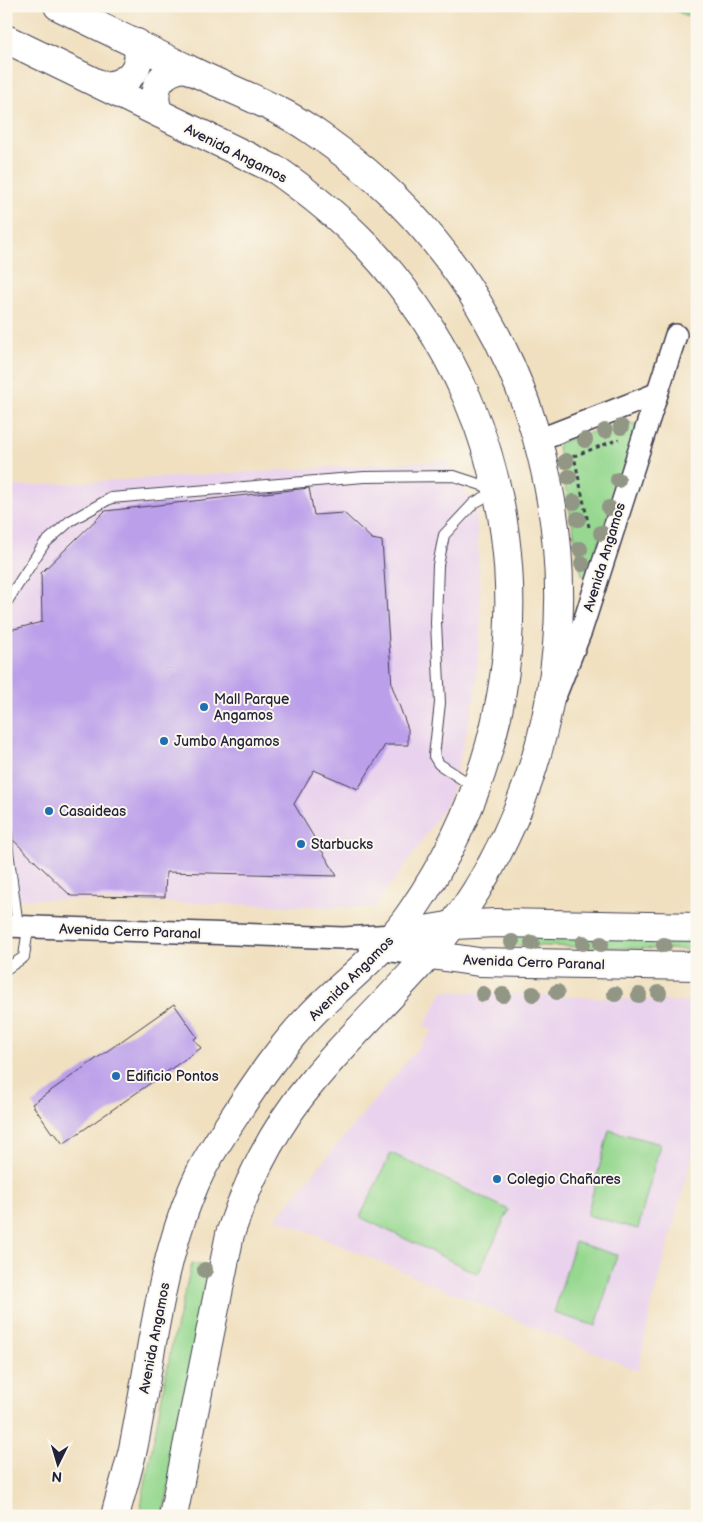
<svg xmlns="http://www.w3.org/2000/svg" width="703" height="1522" viewBox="0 0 703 1522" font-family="'Balsamiq Sans',sans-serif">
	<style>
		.built { fill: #e9d2ed }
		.green { fill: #96d890; stroke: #5c7d66 }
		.building { fill: #bb9fea }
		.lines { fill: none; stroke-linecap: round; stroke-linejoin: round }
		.lane-casing { stroke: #413e4f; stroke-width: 12 }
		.street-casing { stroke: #413e4f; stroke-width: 24 }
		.secondary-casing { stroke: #413e4f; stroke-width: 30 }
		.path { stroke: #413e4f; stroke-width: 3; stroke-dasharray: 4 4; stroke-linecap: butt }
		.lane { stroke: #fff; stroke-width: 10 }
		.street { stroke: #fff; stroke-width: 21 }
		.secondary { stroke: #fff; stroke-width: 28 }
		.tree { fill: #929685 }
		.poi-dot { fill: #1f6fb2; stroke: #fbf7ec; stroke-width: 2 }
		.labels { text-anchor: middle; stroke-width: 4; stroke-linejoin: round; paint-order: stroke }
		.street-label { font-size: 14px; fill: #22223b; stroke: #fbf7ec }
		.poi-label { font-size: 14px; fill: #22223b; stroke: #fbf7ec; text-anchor: start }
	</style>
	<rect width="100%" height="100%" fill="#fbf7ec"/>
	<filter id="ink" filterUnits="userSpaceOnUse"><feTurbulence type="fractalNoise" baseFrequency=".02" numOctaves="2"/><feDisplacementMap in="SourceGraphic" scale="10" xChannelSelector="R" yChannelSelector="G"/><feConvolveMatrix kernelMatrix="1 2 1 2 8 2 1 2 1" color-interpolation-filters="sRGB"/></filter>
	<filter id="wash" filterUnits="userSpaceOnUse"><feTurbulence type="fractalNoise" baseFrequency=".0096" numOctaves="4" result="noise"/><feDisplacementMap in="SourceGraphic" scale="20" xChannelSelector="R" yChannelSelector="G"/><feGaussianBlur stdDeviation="1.12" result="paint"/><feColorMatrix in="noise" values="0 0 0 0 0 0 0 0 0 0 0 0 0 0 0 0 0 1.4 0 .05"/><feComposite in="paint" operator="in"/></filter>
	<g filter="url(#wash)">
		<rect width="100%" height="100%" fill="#f0e0c0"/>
		<g class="built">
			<path d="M447,460L454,476L474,503L477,522L481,624L475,697L450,798L414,853L373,908L6,898V487Z"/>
			<path d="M443,991L697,1002V1140L653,1299L638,1371L276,1218L433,1030L424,1027Z"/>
		</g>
		<g class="green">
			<path d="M666,6H697V21Z"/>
			<path d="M626,422L638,425L587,577L582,576L557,443Z"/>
			<path d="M511,934L697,939V950L505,945Z"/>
			<path d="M609,1130L660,1144L638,1229L587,1215Z"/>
			<path d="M391,1153L509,1210L478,1274L360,1217Z"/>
			<path d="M575,1242L617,1255L596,1326L554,1313Z"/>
			<path d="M192,1263L215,1268L163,1516H139L172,1344Z"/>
		</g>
		<g id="blocks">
			<g class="building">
				<path d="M309,488L314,515L344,513L372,539L382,541L392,686L408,729V745H385L358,789L314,770L294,804L337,876L166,872L165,897L71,896L11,838L6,631L42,622L41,573L105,511Z"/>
				<path d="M174,1004L197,1037L194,1039L201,1048L63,1144L54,1132L52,1133L32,1104Z"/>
			</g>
		</g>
	</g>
	<g filter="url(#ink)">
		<use href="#blocks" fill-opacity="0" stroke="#413e4f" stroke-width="1"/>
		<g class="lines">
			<defs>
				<g id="lane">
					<path d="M6,603L44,544L70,521L111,498L364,477L454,476L494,489"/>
					<path d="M474,787L439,764L434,756L440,703L436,623L438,565L444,535L474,503L494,492"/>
					<path d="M6,812L8,851L18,926"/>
					<path d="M6,969L24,957L28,927"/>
				</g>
				<g id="street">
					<path d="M538,440L656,394"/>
					<path d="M556,694L581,631L676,335"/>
					<path d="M6,926L343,938L394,935"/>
					<path d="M370,947L382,950L431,955"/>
				</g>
				<g id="secondary">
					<path d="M58,6C100,27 143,47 186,68C216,83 248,95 279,111C304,123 328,142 351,159C571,333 623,654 476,891C431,964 365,1017 312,1082C275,1126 248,1180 230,1234L173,1516"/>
					<path d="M6,39L278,171C309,193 339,217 366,245C541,430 555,703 412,911C386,950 349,978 316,1010C283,1043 257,1081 232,1120C221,1137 209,1155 200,1173C159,1259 152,1357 133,1449C128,1471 121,1493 115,1516"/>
					<path d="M104,86C130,84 143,67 137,43"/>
					<path d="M159,113C149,90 160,70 186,68"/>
					<path d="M394,935L454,925L496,923L697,927"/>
					<path d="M431,955L479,962L697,966"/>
				</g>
			</defs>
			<use href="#lane" class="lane-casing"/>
			<use href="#street" class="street-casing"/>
			<use href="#secondary" class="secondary-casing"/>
			<path class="path" d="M589,527L574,456L619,439"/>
			<use href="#lane" class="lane"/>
			<use href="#street" class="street"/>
			<use href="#secondary" class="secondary"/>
		</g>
		<g class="tree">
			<circle cx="621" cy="427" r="8"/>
			<circle cx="605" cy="431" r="8"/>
			<circle cx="585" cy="440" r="8"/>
			<circle cx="566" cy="461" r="8"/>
			<circle cx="569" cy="477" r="8"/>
			<circle cx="618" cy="480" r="8"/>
			<circle cx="574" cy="502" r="8"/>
			<circle cx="609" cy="508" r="8"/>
			<circle cx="578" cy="519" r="8"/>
			<circle cx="601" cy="533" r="8"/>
			<circle cx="580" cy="549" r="8"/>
			<circle cx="582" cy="564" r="8"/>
			<circle cx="512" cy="942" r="8"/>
			<circle cx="532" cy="943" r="8"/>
			<circle cx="583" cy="943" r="8"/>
			<circle cx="601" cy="944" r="8"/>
			<circle cx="664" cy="945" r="8"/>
			<circle cx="557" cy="992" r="8"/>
			<circle cx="659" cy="993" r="8"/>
			<circle cx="483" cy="994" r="8"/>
			<circle cx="533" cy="994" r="8"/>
			<circle cx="615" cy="994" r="8"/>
			<circle cx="503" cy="995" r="8"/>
			<circle cx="639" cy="995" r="8"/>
			<circle cx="205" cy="1270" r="8"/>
		</g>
	</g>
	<g class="poi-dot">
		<circle cx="204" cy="707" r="5"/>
		<circle cx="164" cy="741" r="5"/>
		<circle cx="49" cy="811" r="5"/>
		<circle cx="301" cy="844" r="5"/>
		<circle cx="116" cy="1076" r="5"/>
		<circle cx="497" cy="1179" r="5"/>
	</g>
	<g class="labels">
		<g class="street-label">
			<text transform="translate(236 153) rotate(27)" y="5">Avenida Angamos</text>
			<text transform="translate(604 557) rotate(-73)" y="5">Avenida Angamos</text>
			<text transform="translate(130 931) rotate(2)" y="5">Avenida Cerro Paranal</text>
			<text transform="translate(534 962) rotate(2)" y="5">Avenida Cerro Paranal</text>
			<text transform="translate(351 978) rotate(-45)" y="5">Avenida Angamos</text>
			<text transform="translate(154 1338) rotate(-79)" y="5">Avenida Angamos</text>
		</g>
		<g class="poi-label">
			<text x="214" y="704">Mall Parque<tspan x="214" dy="16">Angamos</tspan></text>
			<text x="174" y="746">Jumbo Angamos</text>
			<text x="59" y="816">Casaideas</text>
			<text x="311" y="849">Starbucks</text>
			<text x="126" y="1081">Edificio Pontos</text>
			<text x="507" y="1184">Colegio Chañares</text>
		</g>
	</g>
	<rect width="703" height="1522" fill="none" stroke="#fbf7ec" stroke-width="25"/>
	<g transform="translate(58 1464) rotate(185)" stroke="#fbf7ec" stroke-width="4" paint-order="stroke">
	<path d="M0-4L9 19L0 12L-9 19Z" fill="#22223b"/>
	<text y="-8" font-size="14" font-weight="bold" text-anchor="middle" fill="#22223b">N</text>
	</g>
</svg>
